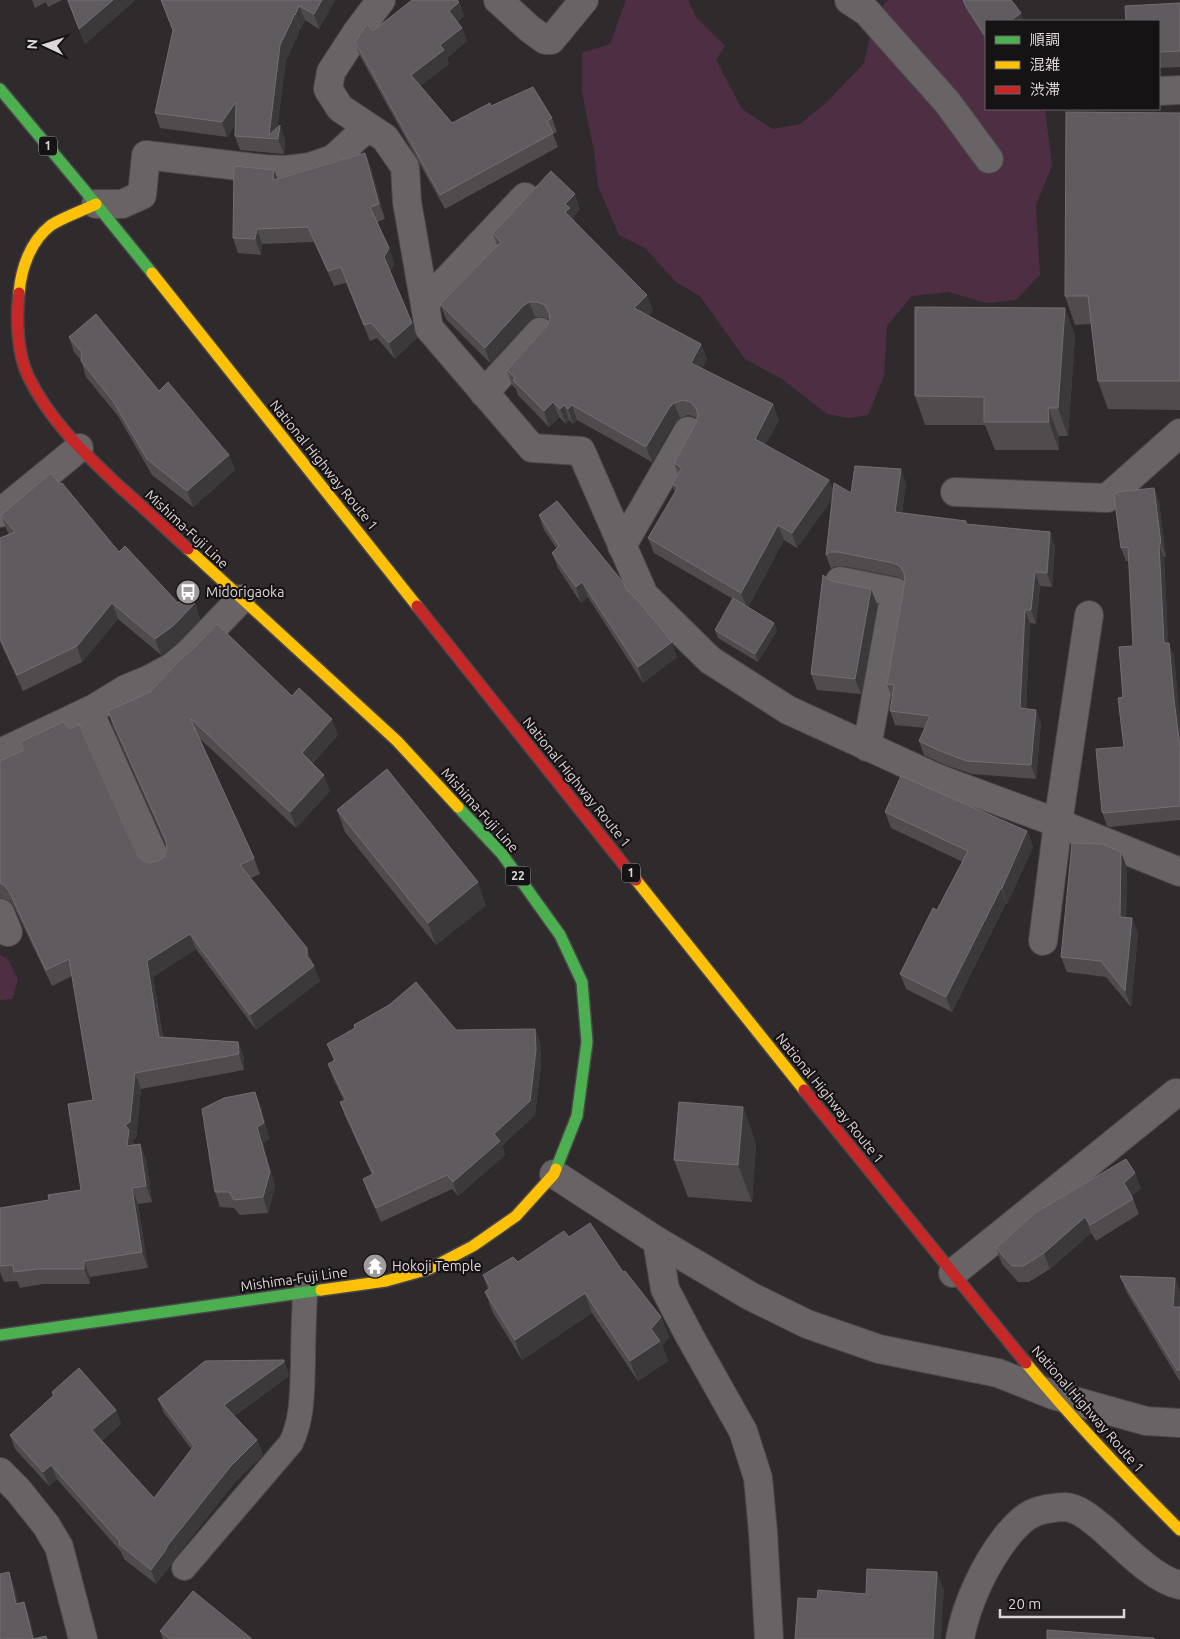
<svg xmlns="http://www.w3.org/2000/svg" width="1180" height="1639" viewBox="0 0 1180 1639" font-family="Ubuntu,'Noto Sans JP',sans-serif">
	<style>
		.green { fill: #4e2e43 }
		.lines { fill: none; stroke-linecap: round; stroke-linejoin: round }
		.lane-casing { stroke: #4a4749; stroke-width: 26 }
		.street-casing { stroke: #4a4749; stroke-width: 30 }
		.fast-casing { stroke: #4a4749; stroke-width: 14 }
		.slow-casing { stroke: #4a4749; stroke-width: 14 }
		.jam-casing { stroke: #4a4749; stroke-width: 14 }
		.lane { stroke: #686466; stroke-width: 24 }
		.street { stroke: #686466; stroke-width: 28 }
		.fast { stroke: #4caf50; stroke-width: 11 }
		.slow { stroke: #ffc107; stroke-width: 11 }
		.jam { stroke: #c62828; stroke-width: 11 }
		.wall { fill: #504c4e }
		.shaded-wall { fill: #3c393b }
		.building { fill: #5f5b5e; stroke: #736f71 }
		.labels { text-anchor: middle; stroke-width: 4.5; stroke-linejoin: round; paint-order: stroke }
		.shield { fill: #161315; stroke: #a19c9f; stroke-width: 1 }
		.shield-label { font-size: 12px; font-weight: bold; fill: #ddd7da }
		.street-label { font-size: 14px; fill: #ddd7da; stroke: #161315 }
		.poi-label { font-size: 14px; fill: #ddd7da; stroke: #161315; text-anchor: start }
	</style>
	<rect width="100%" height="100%" fill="#2f2b2d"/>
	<g class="green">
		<path d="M626,0H688L696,17L725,46L716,60L742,109L773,129L800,124L827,102L864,63L875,15L888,0H975L986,31V109H1045L1052,166L1036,205L1040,275L1016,300L986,303L948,292L912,296L887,326L884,376L868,415L850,418L827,414L782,379L745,359L700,296L676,282L645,248L619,235L598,186L594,151L582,92V53L610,44Z"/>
		<path d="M0,955L7,958L18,979L12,999L0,1000Z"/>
	</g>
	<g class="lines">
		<defs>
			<path id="lane" d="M184,1568L291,1443C303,1418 302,1390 303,1363C303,1339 304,1316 305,1293"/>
			<g id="street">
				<path d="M381,0L357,32L331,72L328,89L340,108L385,138L405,167L407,202L429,328L532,448L581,451L644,595L710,660L788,710L939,779L1058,823L1180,872"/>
				<path d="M498,0L530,29L545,40H551L584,0"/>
				<path d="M849,0L867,12L947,102L989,159"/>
				<path d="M1159,91L1180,90"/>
				<path d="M96,204H122L142,195L146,155L264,169L286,170L310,167L333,159L368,127"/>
				<path d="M425,303L525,197"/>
				<path d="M484,393L540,332"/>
				<path d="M955,492L1107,498L1180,433"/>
				<path d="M0,513L79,448"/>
				<path d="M622,546L688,431"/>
				<path d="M840,581L895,592L867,747"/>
				<path d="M89,711L157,863"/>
				<path d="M0,753L93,709L126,689L150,679L172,667L189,653L241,599"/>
				<path d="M0,913L8,932"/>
				<path d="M1043,941L1058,823L1089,615"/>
				<path d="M554,1174L657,1241L750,1296L807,1324L879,1349L998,1373L1053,1395L1146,1421L1180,1423"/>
				<path d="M657,1241L665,1289L689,1335L743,1431L758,1478L763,1532L769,1639"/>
				<path d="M953,1273L1176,1093"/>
				<path d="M0,1472L18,1490L46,1525L59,1547L83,1639"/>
				<path d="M960,1639C966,1604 985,1564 1007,1536C1021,1519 1031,1510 1054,1508C1057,1507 1062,1507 1065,1507C1079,1508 1091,1519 1101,1527C1122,1545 1154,1580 1180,1585"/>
			</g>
			<g id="fast">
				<path d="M0,89L96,204L152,273"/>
				<path d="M458,807L502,854L560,935L582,982L587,1042L577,1116L556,1169"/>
				<path d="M0,1335L321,1290"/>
			</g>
			<g id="slow">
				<path d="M152,273L417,606"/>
				<path d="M19,293C21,269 30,242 50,226C59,219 84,210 96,204"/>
				<path d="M188,549L397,741L458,807"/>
				<path d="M636,880L804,1090"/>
				<path d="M321,1290L386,1281L429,1269L473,1246L516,1216L554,1174L556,1169"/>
				<path d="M1026,1363C1074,1421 1126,1476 1180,1530"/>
			</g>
			<g id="jam">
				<path d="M19,293C16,317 17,353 28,376C49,420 85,454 120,487C143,507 165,528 188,549"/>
				<path d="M417,606L636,880"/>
				<path d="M804,1090L1026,1363"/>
			</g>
		</defs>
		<use href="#lane" class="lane-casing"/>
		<use href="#street" class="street-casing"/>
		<use href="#fast" class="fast-casing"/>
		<use href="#slow" class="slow-casing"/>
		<use href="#jam" class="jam-casing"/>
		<use href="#lane" class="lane"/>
		<use href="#street" class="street"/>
		<use href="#fast" class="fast"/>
		<use href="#slow" class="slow"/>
		<use href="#jam" class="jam"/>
	</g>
	<g class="wall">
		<path d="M32,0H62L48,7L46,2L35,8Z"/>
		<path d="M67,0H135L85,44Z"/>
		<path d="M161,0H335L319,29L305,20L300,30L299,29V33L286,60L277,128L280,125L285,140L284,154L240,150L235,136V125L227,137L160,128L155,113L173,31Z"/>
		<path d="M963,1L1021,13L1024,21H986V40L966,9Z"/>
		<path d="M459,2L464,16L457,22L462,28L467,41L447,58L449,64L420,86L452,123L491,106L552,118L557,132L553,134L558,147L445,209L360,56L355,42L373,31Z"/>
		<path d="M1180,3V67L1159,68V21Z"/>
		<path d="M1180,113V410L1108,409L1098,381L1091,324L1075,325L1065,296Z"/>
		<path d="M365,153L371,168L385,219L377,222L389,248L394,264L390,271L417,338L395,359L377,338L370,341L346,283L334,286L314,242L262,244L261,255L238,253L233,238L274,170L277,178Z"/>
		<path d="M580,209L573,217L575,222L653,310L648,315L707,359L702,368L779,420L765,445L829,480L833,490L851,493L906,483L902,513L968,525L1055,546L1052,587L1040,586L1036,624L1030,623L1026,709L1041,723L1036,779L972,774L945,765L924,755L919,741L925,728L895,725L890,711L892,698L887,684L905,581L898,577L843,566H835L831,569L826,555L832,499L797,548L784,540L748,607L774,623L777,631L758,662L718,638L715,630L733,599L654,553L648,538L675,492L672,484L678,475L674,463L696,423L697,419L695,417L688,415L680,418L674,423L652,462L577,420L573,424L569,420L566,424L559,417L549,427L518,395L516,389L512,385L507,370L546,327L550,320L543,317H535L529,321L490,363L446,319L440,304L497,246L493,233Z"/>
		<path d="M1065,308L1075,336L1068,436H1059V450H995L985,425H925L915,396Z"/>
		<path d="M69,337L229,455L235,470L193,507L152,475L118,416L86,377L81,360L74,352Z"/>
		<path d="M1154,488L1159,502L1166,557H1164L1168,643L1174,656L1180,724V820L1109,827L1107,826L1102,812L1124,747L1133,646L1129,561H1126L1121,548Z"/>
		<path d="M1,515L119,552L178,603H195L200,619L178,642L161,655L118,619L82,662L23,691L0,642V538L9,534L7,531Z"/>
		<path d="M539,515L627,590L677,657L643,683L588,597L581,603L558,568L552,553L557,549L544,530Z"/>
		<path d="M831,581L877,604L861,694L817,690L811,674Z"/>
		<path d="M292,696L338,735L312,764L330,791L296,828L198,737L254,858L260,874L251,878L313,964L320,981L256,1030L196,949L153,977L163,1037L238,1042L244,1058V1070L141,1089L136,1138L132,1140L134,1145L140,1144L146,1160L152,1202L138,1204L148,1268L90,1277V1284H43L20,1288L17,1281L4,1282L0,1272V1208L49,1200L81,1190L93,1100L72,976L52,986L14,907L10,901L2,898H0V761L23,750L20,742L137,854L142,860L149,863L158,861L164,857L167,849L166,845L113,727L108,711Z"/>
		<path d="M337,810L486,905L436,945L345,832Z"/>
		<path d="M885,812L1027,831L1033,847L1007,904L1006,903L952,1012L906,989L900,974L937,910L963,862L891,828Z"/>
		<path d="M1121,852L1127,868L1126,917L1138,933L1131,1007L1106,977L1067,972L1061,957Z"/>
		<path d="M354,1025L456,1030L535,1029L540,1043L541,1064L535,1115L502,1146L505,1155L458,1196L452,1189L381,1222L368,1193L363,1179L372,1175L345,1116L340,1102L344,1101L333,1078L328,1064L334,1061L327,1044L355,1028Z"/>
		<path d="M255,1092L261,1107L269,1139L263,1143L275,1187L268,1213L240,1215L234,1208L220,1207L215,1192Z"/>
		<path d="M743,1107L756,1144L752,1202L688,1197L674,1160Z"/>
		<path d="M1141,1188L1132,1196L1139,1214L1096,1241L1091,1233L1050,1269L1029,1282H1018L1002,1264L996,1248Z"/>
		<path d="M569,1237L623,1272L661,1317L669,1337L662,1345L668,1361L638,1381L592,1313L522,1360L493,1313L485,1292L488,1289L483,1275L518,1262Z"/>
		<path d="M1120,1276L1175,1278L1180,1293V1382L1126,1291Z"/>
		<path d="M289,1374V1376L234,1416L257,1440L263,1455L235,1482L174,1559L170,1566L156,1584L124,1559L121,1552L57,1479L49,1486L15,1449L10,1435L53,1396L52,1392L116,1410L121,1424L102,1441L154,1498L192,1450L164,1413L158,1399Z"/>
		<path d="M160,1631L252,1639H163Z"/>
	</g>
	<g class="shaded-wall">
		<path d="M113,0H135L85,44L79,29Z"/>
		<path d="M322,0H335L319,29L314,14Z"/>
		<path d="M459,2L464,16L454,24L449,11Z"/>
		<path d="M299,6L305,20L300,30L295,15Z"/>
		<path d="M1021,13L1024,21H1010Z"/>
		<path d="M294,14L299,29V33L286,60L276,139L269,135L280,45Z"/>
		<path d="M462,28L467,41L447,58L449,64L416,89L411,75L440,45Z"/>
		<path d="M236,102L241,117L227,137L222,122Z"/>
		<path d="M280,125L285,140L284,154L278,139Z"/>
		<path d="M365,153L371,168L385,219L379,204Z"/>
		<path d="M274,170L280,185L273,180Z"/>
		<path d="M575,194L580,209L573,217L575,223L565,212V204Z"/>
		<path d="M257,229L262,244L261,255L255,239Z"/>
		<path d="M389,248L394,264L390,272L384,257Z"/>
		<path d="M647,295L653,310L640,323L634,308Z"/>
		<path d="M529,302L535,317L529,321L490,363L485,348L523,306Z"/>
		<path d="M1065,308L1075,336L1068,436L1058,408Z"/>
		<path d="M412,323L417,338L395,359L389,343Z"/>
		<path d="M701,344L707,359L697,378L691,363Z"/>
		<path d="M553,402L559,417L549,427L544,411Z"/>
		<path d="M674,403L680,418L674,423L652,462L646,447L669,408Z"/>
		<path d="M773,404L779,420L760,454L755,439Z"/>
		<path d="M564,405L569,420L566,424L560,409Z"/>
		<path d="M572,405L577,420L573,424L568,409Z"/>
		<path d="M1048,408L1059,436V450L1049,422Z"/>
		<path d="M229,455L235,470L193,507L187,491Z"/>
		<path d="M901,469L906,483L900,526L895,512Z"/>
		<path d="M829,480L835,495L797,548L792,533Z"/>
		<path d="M1154,488L1159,502L1166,557L1161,543Z"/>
		<path d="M778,525L784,540L747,608L741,593Z"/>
		<path d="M1050,532L1055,546L1052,587L1047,573Z"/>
		<path d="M1159,544L1164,557L1169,656L1164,643Z"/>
		<path d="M1035,572L1040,586L1036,624L1031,610Z"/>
		<path d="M582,582L588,597L581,603L576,587Z"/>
		<path d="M871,589L877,604L861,694L855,679Z"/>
		<path d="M112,603L118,619L82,662L77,646Z"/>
		<path d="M195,603L200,619L178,642L161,655L155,639Z"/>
		<path d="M1025,610L1030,623L1025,722L1020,708Z"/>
		<path d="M774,623L777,631L758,662L755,654Z"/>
		<path d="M672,642L677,657L643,683L638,667Z"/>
		<path d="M1169,643L1174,656L1180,724V747L1174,700Z"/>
		<path d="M1036,710L1041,723L1036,779L1031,765Z"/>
		<path d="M332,719L338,735L307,769L302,753Z"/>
		<path d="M324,775L330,791L296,828L290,812Z"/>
		<path d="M1027,831L1033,847L1007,904L1002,888Z"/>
		<path d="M1121,852L1127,868L1126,932L1120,917Z"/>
		<path d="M478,882L486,905L436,945L428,923Z"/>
		<path d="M1001,888L1006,903L952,1012L946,997Z"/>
		<path d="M1132,918L1138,933L1131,1007L1125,991Z"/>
		<path d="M190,934L196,949L153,977L165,1053L159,1037L147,961Z"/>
		<path d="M307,948L320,981L256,1030L250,1015L307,956Z"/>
		<path d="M535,1029L540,1043L541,1064L535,1115L502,1146L505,1155L458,1196L453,1182L494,1134Z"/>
		<path d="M238,1042L244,1058V1070L239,1054Z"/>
		<path d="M135,1073L141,1089L136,1138L132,1140L135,1146H127L125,1125Z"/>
		<path d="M255,1092L261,1107L269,1139L263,1143L275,1187L268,1213L263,1197L257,1127Z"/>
		<path d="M743,1107L756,1144L752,1202L738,1165Z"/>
		<path d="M140,1144L146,1160L152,1202L146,1186Z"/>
		<path d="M1135,1173L1141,1188L1129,1199L1124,1183Z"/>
		<path d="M132,1188L138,1204L148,1268L142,1252Z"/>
		<path d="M1085,1217L1091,1233L1050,1269L1044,1253Z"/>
		<path d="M84,1261L90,1277V1284L84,1269Z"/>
		<path d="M1175,1278L1180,1293L1179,1322L1173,1307Z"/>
		<path d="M585,1293L592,1313L522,1360L515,1340Z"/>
		<path d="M661,1317L669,1337L662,1345L668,1361L638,1381L630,1361L651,1329Z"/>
		<path d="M284,1360L289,1374V1376L229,1419L224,1405Z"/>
		<path d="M116,1410L121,1424L97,1445L92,1430Z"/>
		<path d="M257,1440L263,1455L235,1482L174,1559L170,1566L156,1584L151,1570L168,1545L230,1467Z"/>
		<path d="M51,1465L57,1479L49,1486L43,1472Z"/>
		<path d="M9,1572L15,1588L22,1619L16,1604Z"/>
		<path d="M937,1572L944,1590L941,1639H933Z"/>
		<path d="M24,1602L30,1618L35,1639H33Z"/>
	</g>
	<g class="building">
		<path d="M68,0H113L79,29Z"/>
		<path d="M161,0H322L314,14L299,6L295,15L294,14L293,18L280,45L269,135L280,125L278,139L235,136L236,102L222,122L155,113L173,30Z"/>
		<path d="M412,0H457L459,2L449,11L462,28L440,45L444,50L411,75L452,123L490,103L491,106L533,87L552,118L547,121L553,133L440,195L355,42L367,24L373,31Z"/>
		<path d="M964,0H1011L1021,13L1010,21H986V37L963,1Z"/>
		<path d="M1180,3V51L1159,52V21H1126L1125,6Z"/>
		<path d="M1066,112L1180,113V381H1098L1088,296H1065Z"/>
		<path d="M365,153L379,204L370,207L389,248L384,257L412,323L389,343L371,323L364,325L341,267L328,271L308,227L257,229L255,239L233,238L234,166L274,170L273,180Z"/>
		<path d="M551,171L575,194L565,204L570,208L565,212L647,295L634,308L701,344L691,363L773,404L755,439L829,480L792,533L778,525L741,593L648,538L678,487L672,484L682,468L674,463L696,423L698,415L696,408L690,402L683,400L674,403L669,408L646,447L572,405L568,409L564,405L560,409L553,402L544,411L513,380L515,378L507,370L546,327L550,320L549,313L545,305L537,302H529L523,306L485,348L440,304L501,242L493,233Z"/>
		<path d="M915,307L1065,308L1058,408H1048L1049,422H984V397L915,396Z"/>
		<path d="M96,314L159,391L168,382L229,455L187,491L147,459L113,401L81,361L82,353L69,337Z"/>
		<path d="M855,466L901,469L895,512L966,521V524L1050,532L1047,573L1035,572L1031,610H1025L1020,708L1036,710L1031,765L967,761L940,751L919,741L930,716L890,711L894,685L887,684L905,581L904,573L900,566L893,563L838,552H830L826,555L834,483L851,493Z"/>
		<path d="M51,473L60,484L62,483L119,552L125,546L178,603L186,594L195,603L173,626L155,639L112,603L77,646L17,675L0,638V538L15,532L1,515Z"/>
		<path d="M1154,488L1161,543L1159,544L1164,643H1169L1174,700L1180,747V806L1104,813L1102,812L1096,749L1124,747L1118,698L1123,697L1119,647L1133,646L1128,547L1121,548L1114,495L1117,492Z"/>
		<path d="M557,501L622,581L627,590L640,603L672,642L638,667L582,582L576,587L552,553L559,546L539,515Z"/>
		<path d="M823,575L831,581L871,589L855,679L811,674Z"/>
		<path d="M733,598L774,623L755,654L715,630Z"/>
		<path d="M217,624L292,696L299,688L332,719L302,753L324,775L290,812L190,718L254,858L240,865L307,948V956L314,966L250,1015L190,934L147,961L159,1037L238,1042L239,1054L135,1073L130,1122L125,1125L129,1130L127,1146L140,1144L146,1186L132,1188L142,1252L84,1261V1269H38L14,1272L13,1265L0,1266V1208L49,1200L48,1195L81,1190L68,1104L93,1100L69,959L46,970L9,891L4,885L0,883V761L24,750L20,742L63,722L70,729L79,724L137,854L142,860L149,863L158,861L164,857L167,849L166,841L108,711L150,692L180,660L194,648Z"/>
		<path d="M387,769L478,882L428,923L337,810Z"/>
		<path d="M901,776L1027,831L1002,888H1001L946,997L900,974L933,908L937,910L968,851L885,812Z"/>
		<path d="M1072,843L1102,844L1121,852L1120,917L1132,918L1125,991L1101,961L1061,957Z"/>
		<path d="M416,982L456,1030L535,1029L536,1050L530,1101L494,1134L500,1141L453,1182L447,1175L376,1208L363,1179L373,1174L340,1102L346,1100L328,1064L335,1060L327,1044L355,1028L354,1025L389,1005Z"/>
		<path d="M255,1092L264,1123L257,1127L270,1172L263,1197L234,1200L229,1192H215L202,1109L224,1098Z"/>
		<path d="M679,1102L743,1107L738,1165L674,1160Z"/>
		<path d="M1126,1159L1135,1173L1124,1183L1133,1199L1090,1225L1085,1217L1044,1253L1023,1266H1012L996,1248L1035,1213Z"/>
		<path d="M590,1223L623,1272L625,1271L661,1317L651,1329L660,1341L630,1361L585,1293L515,1340L485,1292L490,1287L483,1275L513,1257L518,1262L564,1231L569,1237Z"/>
		<path d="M1120,1276L1175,1278L1173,1307H1180V1370H1177Z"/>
		<path d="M284,1360V1362L224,1405L257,1440L230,1467L168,1545L165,1551L151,1570L119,1544L120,1542L51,1465L43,1472L10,1435L54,1395L52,1392L79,1368L116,1410L92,1430L154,1498L194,1446L158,1399L205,1361Z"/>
		<path d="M867,1569L937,1572L933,1639H795L798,1598L817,1599L818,1590L866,1594Z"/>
		<path d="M9,1572L16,1604L24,1602L33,1639L46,1636L47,1639H0V1574Z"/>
		<path d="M193,1591L252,1639H170L160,1631Z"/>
		<path d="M1047,1630L1153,1638L1155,1639H1047Z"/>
	</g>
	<defs>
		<symbol id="bus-disc" viewBox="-11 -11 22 22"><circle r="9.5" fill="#a09b9d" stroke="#161315"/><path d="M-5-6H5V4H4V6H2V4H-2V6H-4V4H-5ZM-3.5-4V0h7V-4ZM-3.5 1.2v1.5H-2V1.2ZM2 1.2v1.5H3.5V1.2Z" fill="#fff"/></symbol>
		<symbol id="temple-disc" viewBox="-11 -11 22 22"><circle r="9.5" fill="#a09b9d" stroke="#161315"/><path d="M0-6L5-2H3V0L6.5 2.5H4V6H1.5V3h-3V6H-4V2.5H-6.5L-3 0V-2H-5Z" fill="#fff"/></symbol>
	</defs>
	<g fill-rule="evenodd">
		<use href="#bus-disc" x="174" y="578" width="28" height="28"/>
		<use href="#temple-disc" x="361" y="1252" width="28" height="28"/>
	</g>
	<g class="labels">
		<g class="shield">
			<rect x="39" y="136.5" width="18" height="19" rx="4"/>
			<rect x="622" y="863.5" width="18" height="19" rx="4"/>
			<rect x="505.5" y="866.5" width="25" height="19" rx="4"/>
		</g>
		<g class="shield-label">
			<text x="48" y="150">1</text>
			<text x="631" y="877">1</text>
			<text x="518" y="880">22</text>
		</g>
		<g class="street-label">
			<text transform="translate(324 465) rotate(51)" y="5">National Highway Route 1</text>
			<text transform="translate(187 529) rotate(43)" y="5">Mishima-Fuji Line</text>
			<text transform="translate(577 782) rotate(51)" y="5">National Highway Route 1</text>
			<text transform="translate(480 810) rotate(48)" y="5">Mishima-Fuji Line</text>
			<text transform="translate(830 1098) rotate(51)" y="5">National Highway Route 1</text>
			<text transform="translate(294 1279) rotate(-8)" y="5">Mishima-Fuji Line</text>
			<text transform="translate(1088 1409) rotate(49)" y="5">National Highway Route 1</text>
		</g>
		<g class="poi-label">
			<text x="206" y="597">Midorigaoka</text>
			<text x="392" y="1271">Hokoji Temple</text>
		</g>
	</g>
	<rect x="985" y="20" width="175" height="90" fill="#161315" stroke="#666164"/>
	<rect x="995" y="36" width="25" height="8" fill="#4caf50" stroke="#666164"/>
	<text x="1030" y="45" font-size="15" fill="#ddd7da">順調</text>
	<rect x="995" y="61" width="25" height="8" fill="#ffc107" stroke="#666164"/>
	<text x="1030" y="70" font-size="15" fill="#ddd7da">混雑</text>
	<rect x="995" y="86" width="25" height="8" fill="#c62828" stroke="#666164"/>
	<text x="1030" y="95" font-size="15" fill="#ddd7da">渋滞</text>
	<g transform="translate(45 45) rotate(274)" stroke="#161315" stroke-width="4" paint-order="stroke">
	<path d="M0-4L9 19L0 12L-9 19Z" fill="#ddd7da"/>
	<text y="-8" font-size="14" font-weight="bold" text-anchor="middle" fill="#ddd7da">N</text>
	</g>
	<path d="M1000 1609v8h124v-8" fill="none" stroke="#ddd7da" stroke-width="2.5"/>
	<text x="1008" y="1609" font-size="15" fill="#ddd7da" stroke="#161315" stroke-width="4" paint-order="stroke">20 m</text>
</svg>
